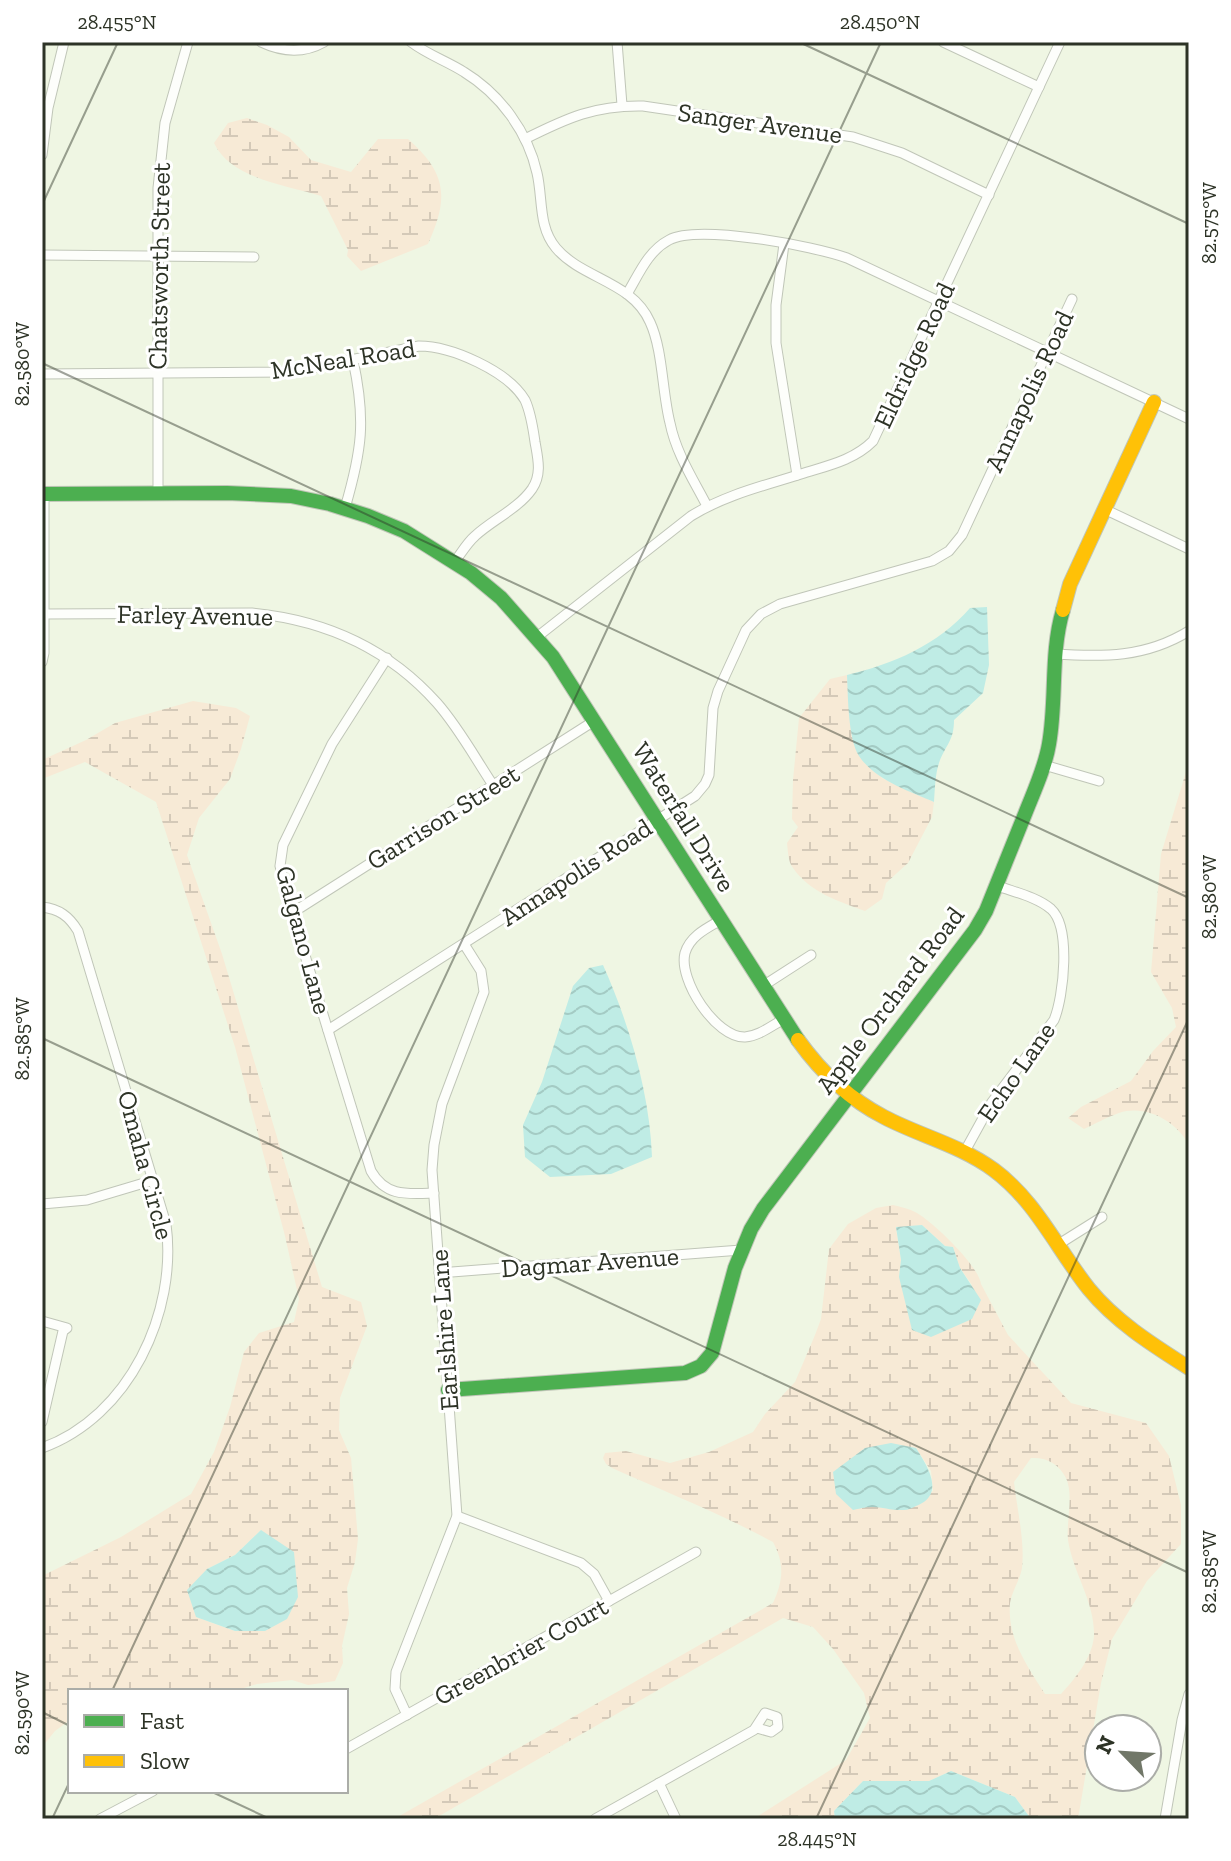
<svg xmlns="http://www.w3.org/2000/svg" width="1231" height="1861" viewBox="0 0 1231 1861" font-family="'Zilla Slab',serif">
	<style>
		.wetland { fill: url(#wetland-marsh); fill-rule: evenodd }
		.water { fill: url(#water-waves) }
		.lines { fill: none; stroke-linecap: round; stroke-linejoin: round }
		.street-casing { stroke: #c0c6b8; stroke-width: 11 }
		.fast-casing { stroke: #c0c6b8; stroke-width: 16 }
		.slow-casing { stroke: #c0c6b8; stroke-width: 16 }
		.street { stroke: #fdfefb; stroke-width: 9 }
		.fast { stroke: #4caf50; stroke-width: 14 }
		.slow { stroke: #ffc107; stroke-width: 14 }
		.ticks { fill: none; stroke: #2d3326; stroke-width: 2; stroke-opacity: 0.45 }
		.labels { text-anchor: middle; stroke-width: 6; stroke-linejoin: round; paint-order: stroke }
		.street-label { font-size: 26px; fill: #2d3326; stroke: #fff }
		.neatline { fill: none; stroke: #2d3326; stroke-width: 3 }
		.ticks-label { font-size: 20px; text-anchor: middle; fill: #2d3326 }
	</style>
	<defs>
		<pattern id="wetland-marsh" width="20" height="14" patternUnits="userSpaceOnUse" patternTransform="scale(2)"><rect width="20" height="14" fill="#f7ead6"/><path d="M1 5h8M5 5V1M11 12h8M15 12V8" fill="none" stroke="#d4c9b8"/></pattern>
		<pattern id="water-waves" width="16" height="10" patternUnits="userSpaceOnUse" patternTransform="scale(2)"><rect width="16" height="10" fill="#bfece5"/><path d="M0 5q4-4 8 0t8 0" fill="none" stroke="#a4cbc4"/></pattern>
	</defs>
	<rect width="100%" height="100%" fill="#eff6e3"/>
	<g class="wetland">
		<path d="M247,118L267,125L289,137L311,160L351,172L378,139H408C447,173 449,198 428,244L361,271L347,256L348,250L321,196C286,185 231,179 214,143L228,123Z"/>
		<path d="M847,675L851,726L882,778L934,802L932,817L908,863L886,883L882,899L865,911C840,902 809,892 793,868C788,862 788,851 787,843L798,827L792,819L793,780L799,718L830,679Z"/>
		<path d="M193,701L236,708L250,716L241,749L230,779L199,818L187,855L222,954L322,1287L361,1302L367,1326L340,1398L339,1430L351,1458L358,1539L355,1562L347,1588L349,1614L342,1646L343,1663L335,1681L308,1685L292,1680L257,1684L234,1691H70V1720L55,1731L42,1747V1576L121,1537L191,1494L214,1452L230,1407L244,1352L259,1333L294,1322L299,1299L285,1236L235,1047L156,802L85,762L42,779V760L86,740L115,723ZM261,1530L265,1631H235L196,1617L207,1569L235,1555Z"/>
		<path d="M1189,762V1145C1176,1121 1146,1104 1119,1113C1107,1117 1095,1124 1084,1129L1068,1118L1081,1107L1131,1081L1153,1051L1176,1027L1172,1008L1151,972L1161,854Z"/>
		<path d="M893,1205C901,1207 910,1209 917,1213C933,1222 979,1266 981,1284L1008,1335L1071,1403L1146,1423L1169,1456L1181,1505V1544L1147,1581L1112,1639L1101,1683L1078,1819H1031L1015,1797L951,1771L929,1781H863L834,1811L835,1819H759L758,1816L846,1760L870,1718L864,1693L833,1649L813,1627L783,1618L434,1819H394L773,1603C783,1581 785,1564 773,1542C721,1514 666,1492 612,1468L606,1464L603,1458L605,1453L626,1451L670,1463L709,1452L753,1432L765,1414L795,1382L815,1335L821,1319L829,1249L848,1224L876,1208ZM922,1225L945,1246L953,1247L960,1268L972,1285L899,1277L901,1260L896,1228ZM916,1448L931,1471L933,1491L906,1510L874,1504ZM1031,1458C1047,1457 1059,1464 1066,1478C1074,1496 1066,1521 1068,1540C1073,1573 1095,1602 1094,1636C1092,1658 1075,1679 1061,1694H1045C1027,1666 1007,1638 1010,1603C1012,1591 1020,1580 1022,1568C1025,1541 1017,1509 1014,1482Z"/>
	</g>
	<g class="water">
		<path d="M987,607L989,665L983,693L954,720C954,741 946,744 939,763C935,775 935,789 934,802C909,791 875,780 859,756C848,739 848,696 847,675C893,664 938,645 970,608Z"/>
		<path d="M603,965C629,1023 650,1094 652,1157L611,1174L550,1177L525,1157L523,1125L542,1082L573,986L589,968Z"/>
		<path d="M922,1225L945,1246L953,1247L960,1268L981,1300L972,1319L931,1337L912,1330L899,1277L901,1260L896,1227Z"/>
		<path d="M891,1443L916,1448C928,1467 946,1495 916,1506C912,1508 908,1510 904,1510C880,1510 880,1503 853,1510L836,1494L833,1472L865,1448Z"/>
		<path d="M261,1530L294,1552L298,1597L287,1619L265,1631H235L196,1617L187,1590L207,1569L235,1555Z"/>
		<path d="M951,1771L1015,1797L1031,1819H835L834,1811L863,1781H929Z"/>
	</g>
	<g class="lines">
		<defs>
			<g id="street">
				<path d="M261,42C282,52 303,54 324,42"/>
				<path d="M411,42C428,55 447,61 464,72C500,94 528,132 537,173C543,198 538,227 556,248C582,279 632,281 650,322C663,350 662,392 670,423C676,453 693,479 707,506"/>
				<path d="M617,42L622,105"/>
				<path d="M943,42L1039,87"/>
				<path d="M525,139C567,118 595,105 643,106L853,137L902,153L989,195"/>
				<path d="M42,155L48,108L64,42"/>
				<path d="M784,244L776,305V343L797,475"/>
				<path d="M42,255L254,257"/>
				<path d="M627,294C639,274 648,251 669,240C698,224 814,246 847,258L1189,419"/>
				<path d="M42,374L292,372L419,346C451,346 508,371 525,400C531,413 533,428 535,442C538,459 542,474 532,489C518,509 492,520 475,536C467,543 462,552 456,560"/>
				<path d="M158,493V188L165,123L188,42"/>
				<path d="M345,508C362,450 366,420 353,360"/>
				<path d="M1104,509L1189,549"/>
				<path d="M44,614L252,613C324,620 388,648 437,703C459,728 475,758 493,785"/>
				<path d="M537,637L691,516C725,495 763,486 801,474C826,466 853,461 873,441L1060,42"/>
				<path d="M1054,654C1103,657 1145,658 1189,631"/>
				<path d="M387,658L332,744L283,845L280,866L292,913L371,1171C386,1197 407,1194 434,1193"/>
				<path d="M42,662L44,653V494"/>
				<path d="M1044,765L1099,781"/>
				<path d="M42,907C59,909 69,916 78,931L166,1224C178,1312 129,1417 42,1448"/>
				<path d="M292,913L594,721"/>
				<path d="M721,920C707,928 690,936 685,953C678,980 716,1038 745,1037C759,1036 771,1026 784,1019"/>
				<path d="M763,986L811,955"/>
				<path d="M328,1030L695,796L705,784L709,775L713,708L718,691L746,630L761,614L780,604L932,561L949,551L962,535L1072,299"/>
				<path d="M965,1151L992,1102L1054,1020C1064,996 1071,927 1051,909C1037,897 1014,892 998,886"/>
				<path d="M42,1204L87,1200L154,1180"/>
				<path d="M1059,1244L1102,1217"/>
				<path d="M439,1273L741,1250"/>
				<path d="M42,1321L67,1328L63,1331L42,1422"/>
				<path d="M457,1516L581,1563L594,1574L609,1601"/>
				<path d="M407,1715L395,1689L396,1672L457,1516L432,1170L434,1145L442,1104L484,992L481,971L464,944"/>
				<path d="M346,1749L696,1552"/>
				<path d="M659,1783L676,1819"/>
				<path d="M100,1819L153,1791"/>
				<path d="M595,1819L754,1730L765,1713L777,1717L778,1727L771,1732L757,1728"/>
				<path d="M1165,1819L1182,1720L1189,1694"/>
			</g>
			<g id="fast">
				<path d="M42,494L227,493L291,496L330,504L368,516L404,531L471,573L501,598L553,657L798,1040"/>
				<path d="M448,1390L685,1373L701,1366L712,1353L735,1268L751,1229L763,1209L975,930L986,911C999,879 1012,846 1025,814C1034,791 1045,768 1049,744C1057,699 1050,654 1063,610"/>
			</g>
			<g id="slow">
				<path d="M1063,610L1070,584L1154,402"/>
				<path d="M798,1040C821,1072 849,1099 884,1117C920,1136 960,1145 994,1170C1036,1201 1057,1249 1089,1289C1116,1322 1153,1345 1189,1368"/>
			</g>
		</defs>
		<use href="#street" class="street-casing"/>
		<use href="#fast" class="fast-casing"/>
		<use href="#slow" class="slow-casing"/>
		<use href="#street" class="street"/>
		<use href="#fast" class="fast"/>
		<use href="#slow" class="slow"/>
	</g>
	<path class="ticks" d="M799,42L1189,224M42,205L118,42M42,363L1189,898M42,1038L1189,1573M112,1691L881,42M42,1712L70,1726M210,1791L270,1819M52,1819L70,1781M816,1819L1189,1018"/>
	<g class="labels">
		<g class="street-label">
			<text transform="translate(760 123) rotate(8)" y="9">Sanger Avenue</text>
			<text transform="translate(159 266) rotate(-89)" y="9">Chatsworth Street</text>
			<text transform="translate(914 355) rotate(-65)" y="9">Eldridge Road</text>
			<text transform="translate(343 359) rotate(-9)" y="9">McNeal Road</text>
			<text transform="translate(1029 391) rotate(-65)" y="9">Annapolis Road</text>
			<text transform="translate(195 615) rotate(1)" y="9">Farley Avenue</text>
			<text transform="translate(443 817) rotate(-32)" y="9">Garrison Street</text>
			<text transform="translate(684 817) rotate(58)" y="9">Waterfall Drive</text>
			<text transform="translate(576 872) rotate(-33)" y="9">Annapolis Road</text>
			<text transform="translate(304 940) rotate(75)" y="9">Galgano Lane</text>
			<text transform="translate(890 1000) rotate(-53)" y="9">Apple Orchard Road</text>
			<text transform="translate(1016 1072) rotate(-55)" y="9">Echo Lane</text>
			<text transform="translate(146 1165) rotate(75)" y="9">Omaha Circle</text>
			<text transform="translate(590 1262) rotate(-4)" y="9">Dagmar Avenue</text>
			<text transform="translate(444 1330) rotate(-94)" y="9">Earlshire Lane</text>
			<text transform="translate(521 1651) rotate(-29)" y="9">Greenbrier Court</text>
		</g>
	</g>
	<rect width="1231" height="1861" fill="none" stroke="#ffffff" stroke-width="88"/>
	<rect x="68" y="1689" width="280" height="104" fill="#ffffff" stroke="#abada8" stroke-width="2"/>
	<rect x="84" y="1715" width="40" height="12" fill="#4caf50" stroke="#abada8" stroke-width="2"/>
	<text x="140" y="1729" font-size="24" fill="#2d3326">Fast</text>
	<rect x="84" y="1755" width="40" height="12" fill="#ffc107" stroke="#abada8" stroke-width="2"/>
	<text x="140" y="1769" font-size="24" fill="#2d3326">Slow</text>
	<g transform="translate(1123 1753) rotate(295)"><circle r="38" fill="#ffffff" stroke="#abada8" stroke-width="2"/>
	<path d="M0-6L14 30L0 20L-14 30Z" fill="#717768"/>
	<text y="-12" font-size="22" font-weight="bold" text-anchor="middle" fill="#2d3326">N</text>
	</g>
	<rect x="44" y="44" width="1143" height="1773" class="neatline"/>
	<g class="ticks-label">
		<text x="117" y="29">28.455°N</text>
		<text x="880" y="29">28.450°N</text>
		<text transform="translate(1209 223) rotate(-90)" y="7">82.575°W</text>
		<text transform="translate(22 364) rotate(-90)" y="7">82.580°W</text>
		<text transform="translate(1209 897) rotate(-90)" y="7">82.580°W</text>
		<text transform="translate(22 1039) rotate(-90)" y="7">82.585°W</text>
		<text transform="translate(1209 1572) rotate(-90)" y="7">82.585°W</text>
		<text transform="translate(22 1713) rotate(-90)" y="7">82.590°W</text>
		<text x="817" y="1846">28.445°N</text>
	</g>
</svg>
